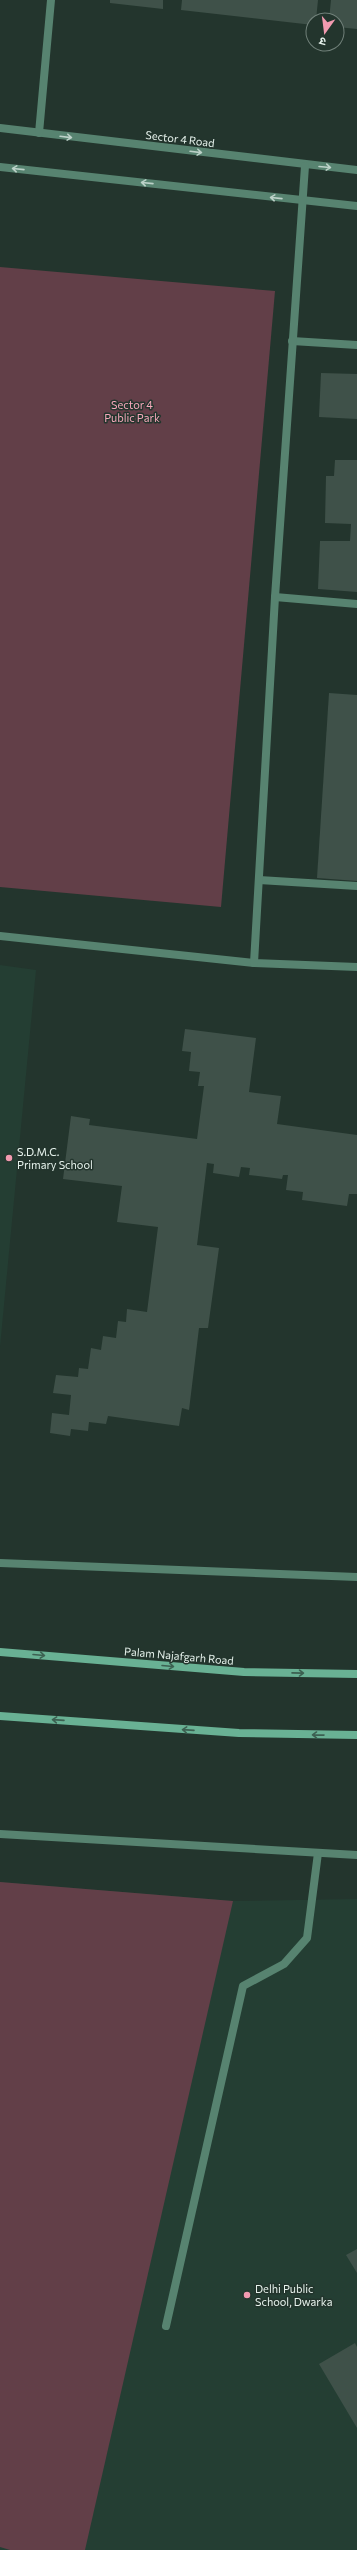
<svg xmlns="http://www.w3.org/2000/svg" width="357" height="2550" viewBox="0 0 357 2550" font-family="Commissioner,'Noto Sans Devanagari',sans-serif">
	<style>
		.built { fill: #243e33 }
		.green { fill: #623f48 }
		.building { fill: #3f5149 }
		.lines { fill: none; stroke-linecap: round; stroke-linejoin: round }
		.service { stroke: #578370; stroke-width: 8 }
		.minor { stroke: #578370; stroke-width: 8 }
		.secondary { stroke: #69b194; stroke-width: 8 }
		.oneway { stroke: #bcd1c8 }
		.oneway2 { stroke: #3c6051 }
		.poi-dot { fill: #f29ab0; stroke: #23352d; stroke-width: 1.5 }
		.labels { text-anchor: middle; stroke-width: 3; stroke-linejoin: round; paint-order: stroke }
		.street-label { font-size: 11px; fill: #e7f3ed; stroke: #23352d }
		.park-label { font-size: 11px; fill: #f7a8bb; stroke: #23352d }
		.poi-label { font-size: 11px; fill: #e7f3ed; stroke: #23352d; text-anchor: start }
	</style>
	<rect width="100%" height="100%" fill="#23352d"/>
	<g class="built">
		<path d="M0,965L36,970L0,1347Z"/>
		<path d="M0,1882L233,1901L357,1899V2550H0Z"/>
	</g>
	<g class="green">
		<path d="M0,267L275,291L221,907L0,887Z"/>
		<path d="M0,1882L233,1901L85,2550H10L0,2547Z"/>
	</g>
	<g class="building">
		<path d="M110,0H163V9L110,3Z"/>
		<path d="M182,0H318L316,20H313V25L181,10Z"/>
		<path d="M331,0H357V29L337,27V20H329Z"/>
		<path d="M321,373L357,374V419L319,417Z"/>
		<path d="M335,460H357V592L318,589L320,541H350L351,524L325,523L326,476H334Z"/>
		<path d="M329,693L357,695V881L317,878Z"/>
		<path d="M185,1029L256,1038L249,1092L281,1096L277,1124L357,1135V1194H349L347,1206L302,1200L303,1192L286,1190L288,1175H283L282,1179L249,1175L250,1168L241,1167L239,1177L213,1173L214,1164L207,1163L197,1245L219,1248L208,1328H199L189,1410L182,1408L179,1426L108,1416L106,1424L89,1422L88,1431L71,1429L70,1436L50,1433L52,1413L69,1415L71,1395L53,1393L56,1375L78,1377L79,1368L88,1369L91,1348L101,1350L103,1336L116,1338L118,1321L126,1322L127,1309L147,1312L158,1227L117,1222L122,1186L63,1179L71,1116L90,1119L89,1125L197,1139L204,1086H198L200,1072L189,1071L191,1052L182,1051Z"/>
		<path d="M357,2249V2273L346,2255Z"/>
		<path d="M355,2343L357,2347V2428L319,2364Z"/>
	</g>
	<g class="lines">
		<path class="service" d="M166,2326L243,1986L284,1964L307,1938L318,1853"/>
		<g class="minor">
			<path d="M0,128L357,170"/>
			<path d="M39,133L51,0"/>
			<path d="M0,167L357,206"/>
			<path d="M292,341L357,345"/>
			<path d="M275,597L357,604"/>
			<path d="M259,880L357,886"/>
			<path d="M0,936L254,963L357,967"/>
			<path d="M254,963L275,597L305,166"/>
			<path d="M0,1563L357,1577"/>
			<path d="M0,1834L357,1855"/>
		</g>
		<g class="secondary">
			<path d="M0,1652L244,1672L357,1674"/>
			<path d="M0,1716L239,1733L357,1735"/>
		</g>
	</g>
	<defs><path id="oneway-shaft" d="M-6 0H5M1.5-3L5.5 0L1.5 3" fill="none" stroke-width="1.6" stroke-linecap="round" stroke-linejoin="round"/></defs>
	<g class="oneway">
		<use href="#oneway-shaft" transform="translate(66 137) rotate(7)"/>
		<use href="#oneway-shaft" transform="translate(196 152) rotate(7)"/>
		<use href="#oneway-shaft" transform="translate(325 167) rotate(5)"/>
		<use href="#oneway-shaft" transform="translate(18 169) rotate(-174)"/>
		<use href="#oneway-shaft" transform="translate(147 183) rotate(-174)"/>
		<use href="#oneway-shaft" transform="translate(276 198) rotate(-174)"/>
	</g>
	<g class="oneway2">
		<use href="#oneway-shaft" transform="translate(39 1655) rotate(5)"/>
		<use href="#oneway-shaft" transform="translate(168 1666) rotate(5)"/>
		<use href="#oneway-shaft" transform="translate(298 1673) rotate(1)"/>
		<use href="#oneway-shaft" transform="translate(58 1720) rotate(-176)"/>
		<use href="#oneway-shaft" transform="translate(188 1730) rotate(-176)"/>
		<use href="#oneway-shaft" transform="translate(318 1735) rotate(-179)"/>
	</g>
	<g class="poi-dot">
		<circle cx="9" cy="1158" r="4"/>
		<circle cx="247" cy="2295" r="4"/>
	</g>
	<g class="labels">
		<g class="street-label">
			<text transform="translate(180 139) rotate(7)" y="4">Sector 4 Road</text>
			<text transform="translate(179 1656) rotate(5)" y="4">Palam Najafgarh Road</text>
		</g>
		<g class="park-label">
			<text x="132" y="409">Sector 4<tspan x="132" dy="13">Public Park</tspan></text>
		</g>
		<g class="poi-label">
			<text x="17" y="1156">S.D.M.C.<tspan x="17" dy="13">Primary School</tspan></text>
			<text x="255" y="2293">Delhi Public<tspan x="255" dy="13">School, Dwarka</tspan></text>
		</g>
	</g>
	<g transform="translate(325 32) rotate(194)"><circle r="19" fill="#23352d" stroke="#71817a"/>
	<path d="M0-3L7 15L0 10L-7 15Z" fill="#f29ab0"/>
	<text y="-6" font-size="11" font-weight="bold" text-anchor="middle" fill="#e7f3ed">उ</text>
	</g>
</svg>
